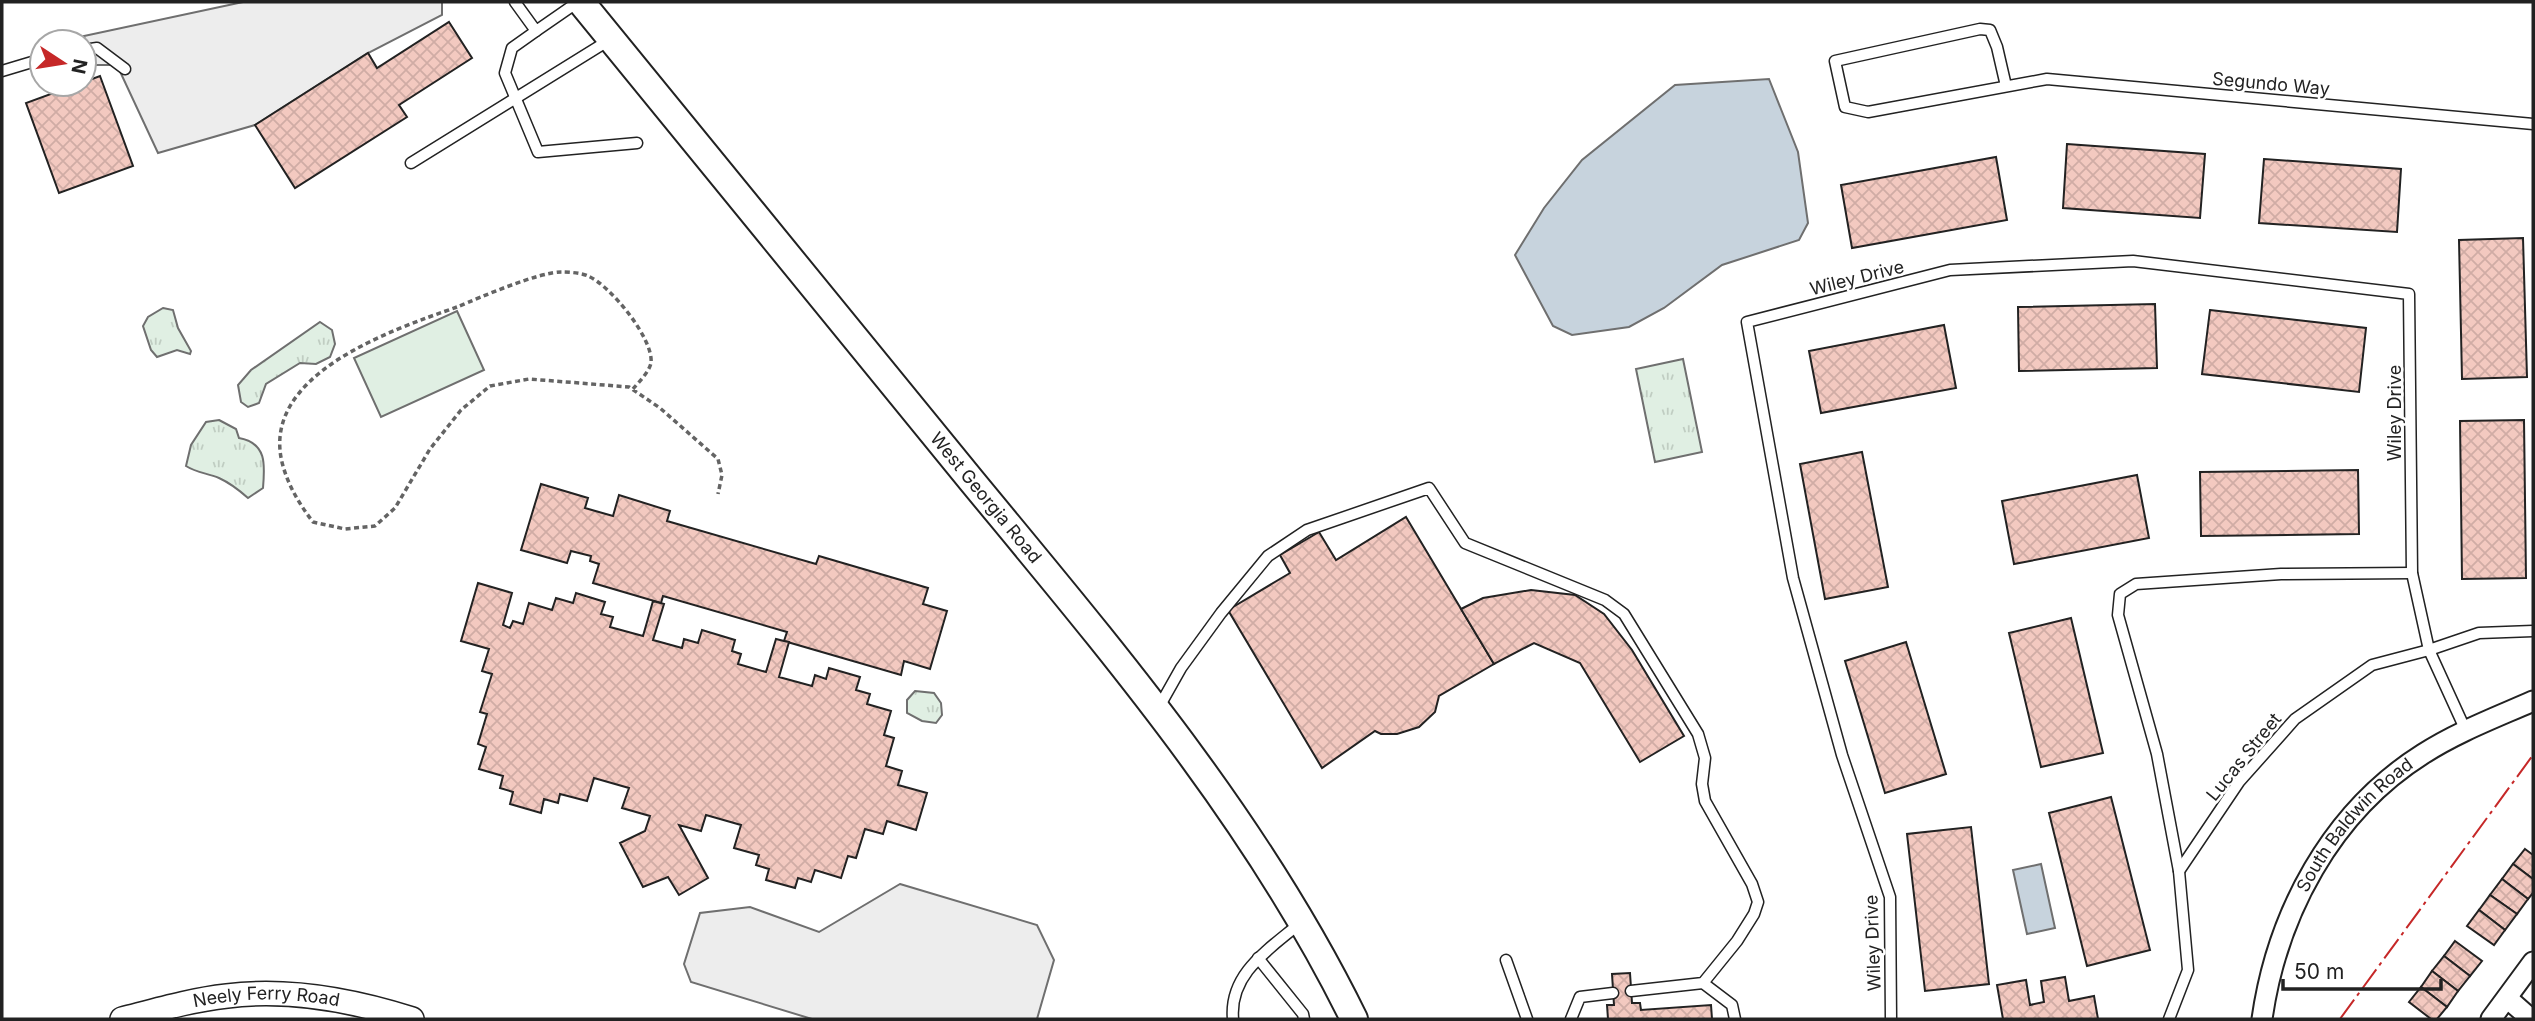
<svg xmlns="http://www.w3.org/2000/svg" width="2535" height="1021" viewBox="0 0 2535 1021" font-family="Inter,sans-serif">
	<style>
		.park { fill: url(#park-tufts); stroke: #6f6f6f; stroke-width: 2 }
		.garden { fill: #e0efe3; stroke: #6f6f6f; stroke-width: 2 }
		.parking { fill: #ededed; stroke: #6f6f6f; stroke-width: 2 }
		.water { fill: #c7d3dd; stroke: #6f6f6f; stroke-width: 2 }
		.building { fill: url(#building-cross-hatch); stroke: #222; stroke-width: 2 }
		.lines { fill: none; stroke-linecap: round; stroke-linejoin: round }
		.service-casing { stroke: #222; stroke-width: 13 }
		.minor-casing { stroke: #222; stroke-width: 23 }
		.tertiary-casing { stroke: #222; stroke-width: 26 }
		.secondary-casing { stroke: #222; stroke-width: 30 }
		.path { stroke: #646464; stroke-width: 3.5; stroke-dasharray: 5 3.5; stroke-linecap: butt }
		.service { stroke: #fff; stroke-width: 10 }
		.minor { stroke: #fff; stroke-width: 19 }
		.tertiary { stroke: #fff; stroke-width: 23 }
		.secondary { stroke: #fff; stroke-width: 26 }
		.power { stroke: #c62828; stroke-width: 2; stroke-dasharray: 24 5 3.5 5; stroke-linecap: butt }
		.labels { text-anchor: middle; stroke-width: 5; stroke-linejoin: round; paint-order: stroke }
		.street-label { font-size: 18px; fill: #222; stroke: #fff }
	</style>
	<defs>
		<pattern id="park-tufts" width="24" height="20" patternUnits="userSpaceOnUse" patternTransform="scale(1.75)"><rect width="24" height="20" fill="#e0efe3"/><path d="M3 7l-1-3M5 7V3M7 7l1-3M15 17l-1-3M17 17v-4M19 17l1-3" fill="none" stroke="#c0cdc2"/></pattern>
		<pattern id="building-cross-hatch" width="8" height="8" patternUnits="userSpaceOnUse" patternTransform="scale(1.75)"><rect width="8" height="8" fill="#f3c9c0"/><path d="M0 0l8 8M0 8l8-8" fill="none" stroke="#d0aca5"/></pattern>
	</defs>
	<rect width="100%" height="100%" fill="#fff"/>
	<g class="park">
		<path d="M163,308L173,310L178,328L191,351L190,354L177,350L157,357L151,350L143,326L148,317Z"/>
		<path d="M320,322L332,330L335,344L330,357L316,364L300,363L266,384L259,403L248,407L241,402L238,385L251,370Z"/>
		<path d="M1683,359L1702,452L1655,462L1636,369Z"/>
		<path d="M219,420L236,429L239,438C267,443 265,465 263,488L248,498C239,490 230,483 219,478C207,473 197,473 186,466L191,445L206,422Z"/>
		<path d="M915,691L934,693L941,703L942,715L936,723L922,721L907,713V700Z"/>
	</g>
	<path class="garden" d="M457,311L484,370L381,417L354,358Z"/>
	<g class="parking">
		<path d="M243,2H442V15L368,53L255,125L158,153L117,65H92L84,36Z"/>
		<path d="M900,884L1037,925L1054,960L1037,1019H812L691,982L684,964L700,913L750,907L819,932Z"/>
	</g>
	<g class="water">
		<path d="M1769,79L1798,152L1808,223L1799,240L1722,265L1664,308L1629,327L1572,335L1553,326L1515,255L1544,208L1582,160L1675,85Z"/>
		<path d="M2041,864L2055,928L2027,934L2013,870Z"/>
	</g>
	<g class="building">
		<path d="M449,22L472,58L399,105L407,117L295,188L255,125L368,53L377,68Z"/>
		<path d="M100,76L133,166L59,193L26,103L78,84H84V82Z"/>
		<path d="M2067,144L2205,154L2200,218L2063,208Z"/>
		<path d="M1996,157L2007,220L1852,248L1841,185Z"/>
		<path d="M2264,159L2401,169L2397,232L2259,223Z"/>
		<path d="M2523,238L2527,377L2462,379L2459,240Z"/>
		<path d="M2155,304L2157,368L2019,371L2018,307Z"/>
		<path d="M2210,310L2366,328L2359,392L2202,374Z"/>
		<path d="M1944,325L1956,388L1821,413L1809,351Z"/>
		<path d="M2524,420L2526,578L2462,579L2460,421Z"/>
		<path d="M1862,452L1888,587L1825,599L1800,464Z"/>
		<path d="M2358,470L2359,534L2201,536L2200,472Z"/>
		<path d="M2137,475L2149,538L2014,564L2002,501Z"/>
		<path d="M541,484L588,498L585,508L613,516L619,495L670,511L667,521L816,564L819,556L928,588L923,604L947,611L930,669L904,661L901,675L784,641L787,632L663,596L661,603L593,583L599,564L590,561L591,556L571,551L567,563L521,550Z"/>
		<path d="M1406,517L1494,664L1439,696L1435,712L1419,727L1397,734H1381L1375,731L1322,768L1228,610L1290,573L1280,555L1319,532L1336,560Z"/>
		<path d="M478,583L512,593L503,625L510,628L513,621L523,624L529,603L552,610L556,598L573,603L576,593L605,602L601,614L613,617L610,627L643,636L653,601L664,604L653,640L682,648L684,639L698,643L702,630L735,640L732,651L741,654L738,664L766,672L776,639L784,641L789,642L779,677L812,686L815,675L826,679L829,668L860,677L856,690L870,694L867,704L891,711L884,735L894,738L886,766L902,771L898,785L927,793L916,830L887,821L883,834L865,829L856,858L848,856L841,878L815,870L811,882L798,878L795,888L766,880L769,869L756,865L759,855L734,848L741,825L706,815L701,831L679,825L708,878L679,895L668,877L643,887L620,843L645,831L650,816L622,808L629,788L594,778L587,801L560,794L558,803L544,799L541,813L510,804L513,792L500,788L503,776L479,769L486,747L478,744L487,714L480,712L492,674L482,671L489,649L461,641Z"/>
		<path d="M1531,590L1575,595L1604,614L1632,650L1684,736L1640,762L1580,663L1534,643L1494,664L1461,609L1483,598Z"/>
		<path d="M2071,618L2103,753L2041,767L2009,633Z"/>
		<path d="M1906,642L1946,774L1885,793L1845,661Z"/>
		<path d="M2111,797L2150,950L2087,966L2049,813Z"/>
		<path d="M1971,827L1989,984L1925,991L1907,834Z"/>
		<path d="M2525,849L2533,855V879L2513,864Z"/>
		<path d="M2513,864L2533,879V893L2528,899L2502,879Z"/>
		<path d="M2502,879L2528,899L2517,914L2490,895Z"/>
		<path d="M2490,895L2517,914L2505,930L2479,910Z"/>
		<path d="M2479,910L2505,930L2494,945L2467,926Z"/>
		<path d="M2455,941L2482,961L2470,976L2444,956Z"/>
		<path d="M2444,956L2470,976L2458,991L2432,971Z"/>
		<path d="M2432,971L2458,991L2447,1007L2421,987Z"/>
		<path d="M1630,973L1632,1003H1640L1641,1010L1711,1005L1712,1019H1608L1607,1005H1614L1612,974Z"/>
		<path d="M2065,977L2069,1001L2094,996L2098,1019H2003L1997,985L2026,980L2030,1005L2044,1002L2041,981Z"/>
		<path d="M2421,987L2447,1007L2437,1019H2431L2409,1002Z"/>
	</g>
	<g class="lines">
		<defs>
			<g id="service">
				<path d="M515,2L536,31L578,2"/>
				<path d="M536,31L512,48L505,73L538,152L637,143"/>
				<path d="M84,50L97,48L125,69"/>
				<path d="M2,71L42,59"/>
				<path d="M2006,86L1997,47L1990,30L1980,29L1835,61L1845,107L1868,112L2047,79L2533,124"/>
				<path d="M411,163L611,39"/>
				<path d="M1159,707L1181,668L1221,613L1268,556L1307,530L1429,488L1465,543L1605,600L1624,614L1698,734L1705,758L1702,784L1705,801L1752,884L1758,902L1754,914L1737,941L1703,983L1631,991"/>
				<path d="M2179,871L2239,782L2295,719L2372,665L2429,650L2479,633L2533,631"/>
				<path d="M1258,958L1303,1014L1304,1019"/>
				<path d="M1506,960L1527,1019"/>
				<path d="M1703,983L1732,1005L1735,1019"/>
				<path d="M1233,1019C1229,974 1268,950 1299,924"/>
				<path d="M1571,1019L1580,997L1613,993"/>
				<path d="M1891,1019L1890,897L1842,755L1793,578L1747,322L1950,270L2133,261L2409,294L2412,573L2429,650L2466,731"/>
				<path d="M2169,1019L2188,970L2179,871L2157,754L2118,615L2120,594L2136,584L2281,574L2412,573"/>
			</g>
			<g id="minor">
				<path d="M2507,998L2531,1019"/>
				<path id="s1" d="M2262,1019C2277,914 2331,812 2423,754C2457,732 2497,717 2533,701"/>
				<path d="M2491,1019L2533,962"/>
			</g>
			<g id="tertiary">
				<path id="s2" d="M122,1019C157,1010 191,1000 227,996C289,988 352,1000 412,1019"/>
			</g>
			<g id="secondary">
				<path id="s3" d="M581,2C711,162 841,322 971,480C1112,651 1256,819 1354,1019"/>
			</g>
		</defs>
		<use href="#service" class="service-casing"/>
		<use href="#minor" class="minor-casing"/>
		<use href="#tertiary" class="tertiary-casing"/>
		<use href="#secondary" class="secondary-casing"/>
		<path class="path" d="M633,389C639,382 649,372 651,363C654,339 610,285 588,276C582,273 569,272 562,272C538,272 481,297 457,307C392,330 257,375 283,466C289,487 300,505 313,522L345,529L375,526L395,508L430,449L461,410L490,386L529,379L629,387L660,408L718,459L722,475L718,494"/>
		<use href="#service" class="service"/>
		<use href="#minor" class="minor"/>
		<use href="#tertiary" class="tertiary"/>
		<use href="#secondary" class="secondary"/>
		<path class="power" d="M2340,1019L2533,755"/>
	</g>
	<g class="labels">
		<g class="street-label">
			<text transform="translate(2271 84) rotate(5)" y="6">Segundo Way</text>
			<text transform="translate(1857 278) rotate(-14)" y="6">Wiley Drive</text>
			<text transform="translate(2395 413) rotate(-90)" y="6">Wiley Drive</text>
			<text dy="6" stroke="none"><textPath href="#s3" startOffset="640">West Georgia Road</textPath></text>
			<text transform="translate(2244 757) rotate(-51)" y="6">Lucas Street</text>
			<text dy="6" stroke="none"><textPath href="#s1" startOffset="220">South Baldwin Road</textPath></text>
			<text transform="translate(1873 943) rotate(-92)" y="6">Wiley Drive</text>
			<text dy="6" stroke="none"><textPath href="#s2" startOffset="147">Neely Ferry Road</textPath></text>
		</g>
	</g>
	<rect width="2535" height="1021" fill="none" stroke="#222222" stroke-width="7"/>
	<g transform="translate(63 63) rotate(102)"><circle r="33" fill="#ffffff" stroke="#a7a7a7" stroke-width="2"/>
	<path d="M0-5L12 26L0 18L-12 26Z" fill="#c62828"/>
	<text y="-10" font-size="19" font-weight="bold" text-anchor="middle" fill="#222222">N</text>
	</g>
	<path d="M2283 979v10h158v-10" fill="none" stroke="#222222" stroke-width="3.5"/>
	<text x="2294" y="979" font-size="21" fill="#222222" stroke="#ffffff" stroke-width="5" paint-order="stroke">50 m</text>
</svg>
